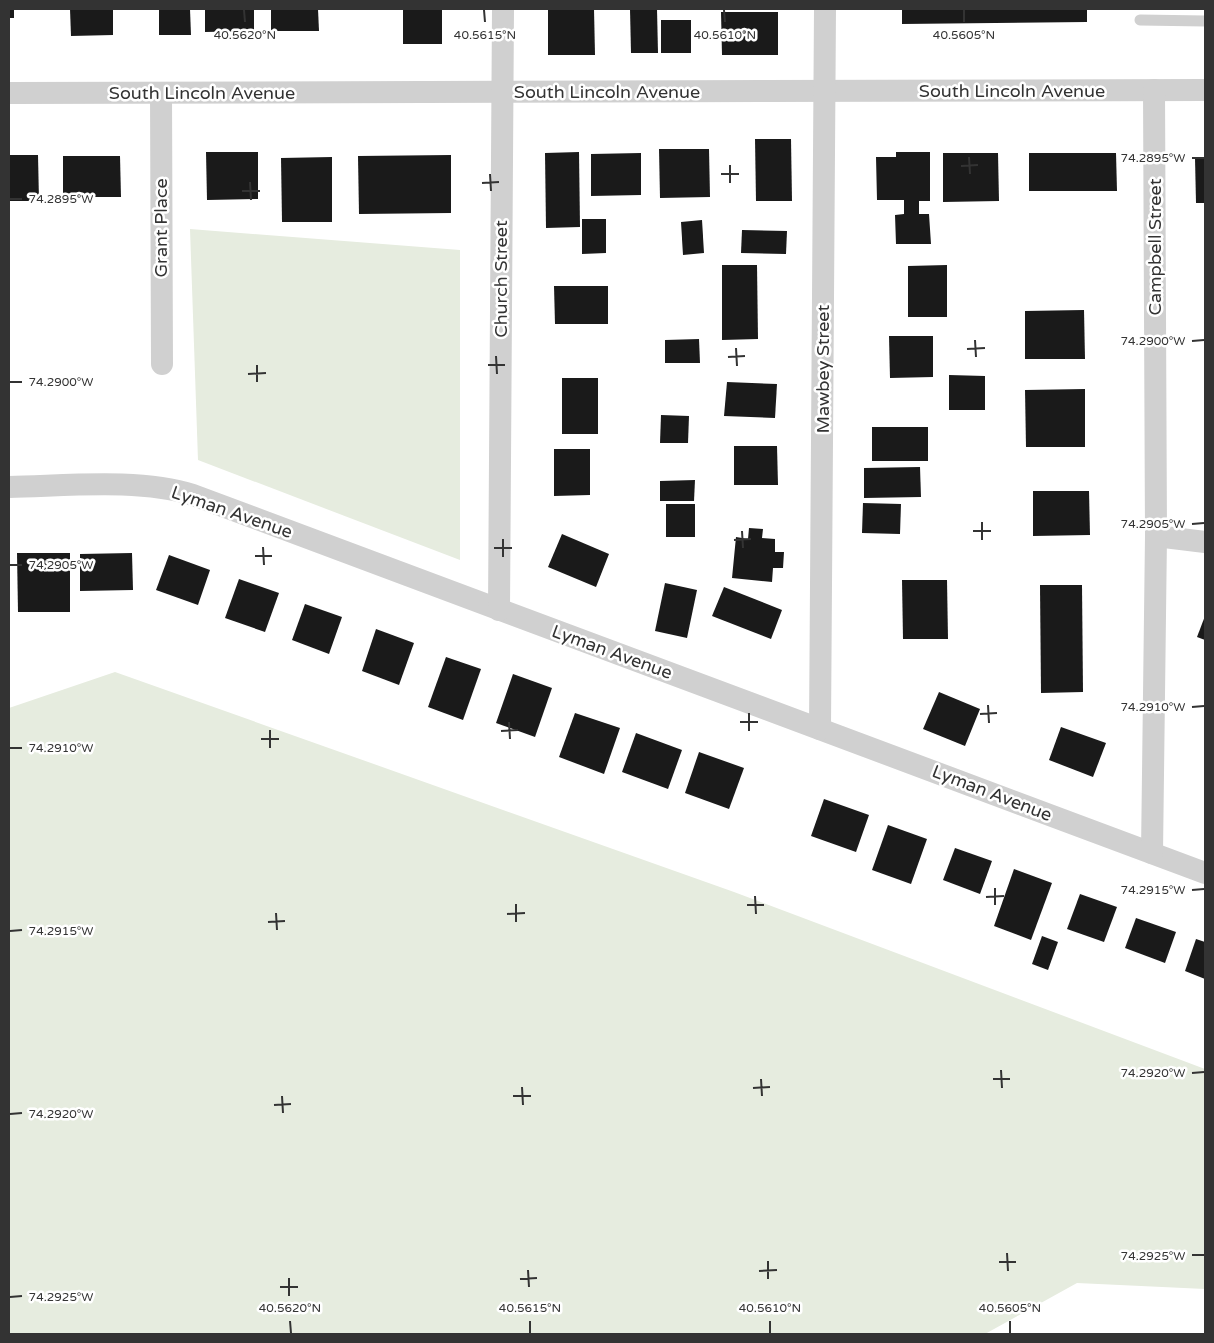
<svg xmlns="http://www.w3.org/2000/svg" width="1214" height="1343" viewBox="0 0 1214 1343" font-family="'Varela Round',sans-serif">
	<style>
		.green { fill: #e6ecdf }
		.building { fill: #1a1a1a }
		.lines { fill: none; stroke-linecap: round; stroke-linejoin: round }
		.service { stroke: #d0d0d0; stroke-width: 11 }
		.minor { stroke: #d0d0d0; stroke-width: 22 }
		.ticks { fill: none; stroke: #333; stroke-width: 2 }
		.labels { text-anchor: middle; stroke-width: 5; stroke-linejoin: round; paint-order: stroke }
		.street-label { font-size: 18px; fill: #333; stroke: #fff }
		.ticks-label { font-size: 12px; text-anchor: middle; fill: #333; stroke: #fff; stroke-width: 5; stroke-linejoin: round; paint-order: stroke }
	</style>
	<rect width="100%" height="100%" fill="#fff"/>
	<g class="green">
		<path d="M190,229L460,250V560L198,460Z"/>
		<path d="M115,672L734,892L1205,1069V1289L1077,1283L985,1334H9V708Z"/>
	</g>
	<g class="building">
		<rect x="9" y="9" width="5" height="9"/>
		<path d="M70,9H113V35L71,36Z"/>
		<path d="M159,9H190L191,35H159Z"/>
		<path d="M205,9H254V31L205,32Z"/>
		<path d="M271,9H318L319,31H271Z"/>
		<rect x="403" y="9" width="39" height="35"/>
		<path d="M548,9H594L595,55H548Z"/>
		<path d="M630,9H657L658,53H631Z"/>
		<path d="M902,9H1087V22L902,24Z"/>
		<path d="M721,12H778V55H722Z"/>
		<rect x="661" y="20" width="30" height="33"/>
		<path d="M755,139H791L792,201H756Z"/>
		<path d="M659,149H709L710,197L660,198Z"/>
		<path d="M206,152H258V199L207,200Z"/>
		<path d="M579,152L580,227L546,228L545,153Z"/>
		<path d="M896,152H930V201H919V214H929L931,244H896L895,215L904,214V200H877L876,157H896Z"/>
		<path d="M641,153V195L591,196V154Z"/>
		<path d="M943,153H998L999,201L943,202Z"/>
		<path d="M1029,153H1116L1117,191H1029Z"/>
		<path d="M9,155H38L39,201H9Z"/>
		<path d="M451,155V213L359,214L358,156Z"/>
		<path d="M63,156H120L121,197H63Z"/>
		<path d="M332,157V222H282L281,158Z"/>
		<path d="M1195,158H1205V203H1196Z"/>
		<path d="M582,219H606V253L582,254Z"/>
		<path d="M702,220L704,253L683,255L681,222Z"/>
		<path d="M742,230L787,231L786,254L741,253Z"/>
		<path d="M722,265H757L758,339L722,340Z"/>
		<path d="M947,265V317H908V266Z"/>
		<path d="M554,286H608V324H555Z"/>
		<path d="M1084,310L1085,359H1025V311Z"/>
		<path d="M889,336H933V377L890,378Z"/>
		<path d="M699,339L700,363H665V340Z"/>
		<path d="M949,375L985,376V410H949Z"/>
		<rect x="562" y="378" width="36" height="56"/>
		<path d="M727,382L777,384L775,418L724,416Z"/>
		<path d="M1085,389V447H1026L1025,390Z"/>
		<path d="M661,415L689,416L688,443H660Z"/>
		<rect x="872" y="427" width="56" height="34"/>
		<path d="M734,446H777L778,485H734Z"/>
		<path d="M554,449H590V495L554,496Z"/>
		<path d="M920,467L921,497L864,498V468Z"/>
		<path d="M695,480L694,501H660V481Z"/>
		<path d="M1033,491H1089L1090,535L1033,536Z"/>
		<path d="M863,503L901,504L900,534L862,533Z"/>
		<rect x="666" y="504" width="29" height="33"/>
		<path d="M749,528L763,529L762,538L775,539V552H784L783,568H773L772,582L732,578L736,537L748,539Z"/>
		<path d="M562,534L609,554L596,587L548,567Z"/>
		<path d="M17,553H70V612H18Z"/>
		<path d="M132,553L133,590L80,591V554Z"/>
		<path d="M169,555L210,570L198,605L156,590Z"/>
		<path d="M239,579L279,593L265,632L225,618Z"/>
		<path d="M902,580H947L948,639H903Z"/>
		<path d="M665,583L697,590L687,638L655,631Z"/>
		<path d="M1040,585H1082L1083,692L1041,693Z"/>
		<path d="M724,587L782,610L771,639L712,616Z"/>
		<path d="M305,604L342,617L329,654L292,640Z"/>
		<path d="M1205,616V640L1197,637Z"/>
		<path d="M376,629L414,643L399,685L362,671Z"/>
		<path d="M446,657L481,669L463,720L428,707Z"/>
		<path d="M513,674L552,688L535,737L496,723Z"/>
		<path d="M939,692L980,709L965,746L923,729Z"/>
		<path d="M575,713L620,728L604,774L559,757Z"/>
		<path d="M1061,727L1106,743L1093,777L1049,760Z"/>
		<path d="M636,733L682,750L668,789L622,772Z"/>
		<path d="M699,752L744,768L729,809L685,793Z"/>
		<path d="M824,799L869,815L856,852L811,836Z"/>
		<path d="M888,825L927,839L911,884L872,870Z"/>
		<path d="M955,848L992,861L980,894L943,880Z"/>
		<path d="M1014,869L1052,883L1031,940L994,926Z"/>
		<path d="M1080,894L1117,907L1104,942L1067,929Z"/>
		<path d="M1136,918L1176,932L1165,963L1125,948Z"/>
		<path d="M1042,936L1058,942L1048,970L1032,964Z"/>
		<path d="M1196,939L1205,942V979L1185,971Z"/>
	</g>
	<g class="lines">
		<path class="service" d="M1140,20L1205,21"/>
		<g class="minor">
			<path d="M9,93L1205,90"/>
			<path d="M161,93L162,364"/>
			<path d="M9,487C66,486 139,478 193,495L1205,873"/>
			<path d="M1156,536L1205,542"/>
			<path d="M499,610L503,9"/>
			<path d="M820,729L825,9"/>
			<path d="M1152,853L1156,536L1154,90"/>
		</g>
	</g>
	<path class="ticks" d="M244,10L245,22M484,10L485,22M724,10L725,22M964,10V22M969,157L970,174M1192,158H1204M730,165V183M961,166L978,165M490,174L491,191M721,174H739M250,182L251,200M482,183L499,182M242,191H260M10,199H22M975,340L976,357M1192,341L1204,340M736,348L737,366M967,349L985,348M496,356L497,374M728,357L745,356M257,365V382M488,365H505M248,374L266,373M10,382H22M982,522V540M1192,524L1204,523M742,531L743,548M973,531H991M503,539V557M734,540L751,539M263,547L264,565M494,548H512M255,556H272M10,565H22M988,705L989,723M1192,707L1204,706M749,713V731M980,714L997,713M509,722L510,739M740,722H758M270,730V748M501,731L518,730M261,739H279M10,748H22M995,888V905M1192,890L1204,889M755,896L756,914M986,897L1004,896M516,904V922M747,905H764M276,913L277,930M507,914L525,913M268,922L285,921M10,931L22,930M1001,1070L1002,1088M1192,1073L1204,1072M761,1079L762,1096M993,1079H1010M522,1087L523,1105M753,1088L770,1087M282,1096L283,1113M513,1096H531M274,1105L291,1104M10,1114L22,1113M1007,1253L1008,1271M1192,1255H1204M768,1261V1279M999,1262H1016M528,1270L529,1287M759,1271L777,1270M289,1278V1296M520,1279L537,1278M280,1287H298M10,1297L22,1296M290,1321L291,1333M530,1321V1333M770,1321V1333M1010,1321V1333"/>
	<g class="labels">
		<g class="street-label">
			<text x="1012" y="97">South Lincoln Avenue</text>
			<text x="607" y="98">South Lincoln Avenue</text>
			<text x="202" y="99">South Lincoln Avenue</text>
			<text transform="translate(161 228) rotate(-90)" y="6">Grant Place</text>
			<text transform="translate(1155 247) rotate(-90)" y="6">Campbell Street</text>
			<text transform="translate(501 279) rotate(-90)" y="6">Church Street</text>
			<text transform="translate(823 369) rotate(-90)" y="6">Mawbey Street</text>
			<text transform="translate(232 512) rotate(19)" y="6">Lyman Avenue</text>
			<text transform="translate(612 652) rotate(20)" y="6">Lyman Avenue</text>
			<text transform="translate(992 793) rotate(21)" y="6">Lyman Avenue</text>
		</g>
	</g>
	<g class="ticks-label">
		<text x="245" y="39">40.5620°N</text>
		<text x="485" y="39">40.5615°N</text>
		<text x="725" y="39">40.5610°N</text>
		<text x="964" y="39">40.5605°N</text>
		<text x="1153" y="162">74.2895°W</text>
		<text x="61" y="203">74.2895°W</text>
		<text x="1153" y="345">74.2900°W</text>
		<text x="61" y="386">74.2900°W</text>
		<text x="1153" y="528">74.2905°W</text>
		<text x="61" y="569">74.2905°W</text>
		<text x="1153" y="711">74.2910°W</text>
		<text x="61" y="752">74.2910°W</text>
		<text x="1153" y="894">74.2915°W</text>
		<text x="61" y="935">74.2915°W</text>
		<text x="1153" y="1077">74.2920°W</text>
		<text x="61" y="1118">74.2920°W</text>
		<text x="1153" y="1260">74.2925°W</text>
		<text x="61" y="1301">74.2925°W</text>
		<text x="290" y="1312">40.5620°N</text>
		<text x="530" y="1312">40.5615°N</text>
		<text x="770" y="1312">40.5610°N</text>
		<text x="1010" y="1312">40.5605°N</text>
	</g>
	<rect width="1214" height="1343" fill="none" stroke="#333333" stroke-width="20"/>
</svg>
